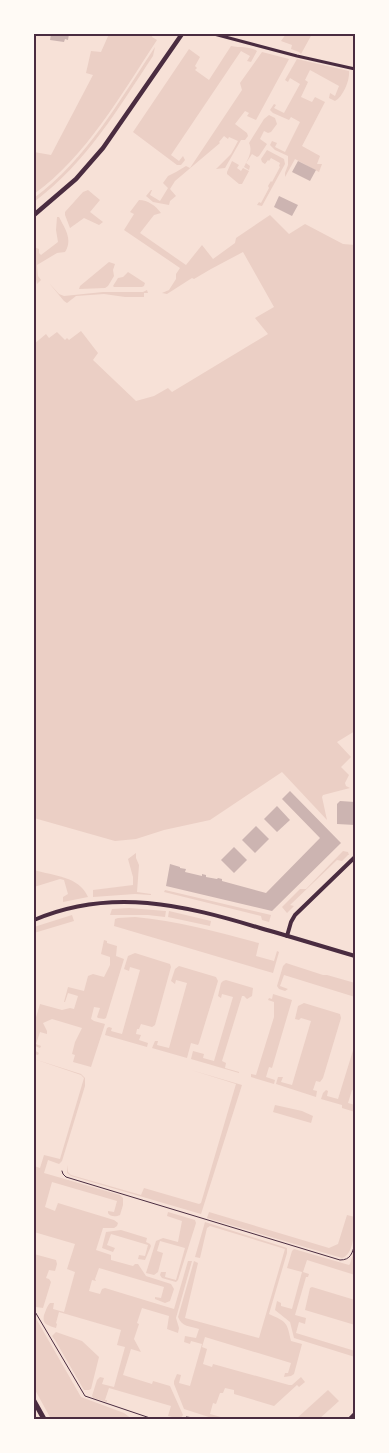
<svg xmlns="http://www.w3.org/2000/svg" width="389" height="1453" viewBox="0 0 389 1453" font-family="Commissioner,sans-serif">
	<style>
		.green { fill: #ebcfc5 }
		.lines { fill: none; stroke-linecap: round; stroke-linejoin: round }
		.stream { stroke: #dcb8b0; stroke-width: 2 }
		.building { fill: #ccb4b1 }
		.service { stroke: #4a2c40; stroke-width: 1 }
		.minor { stroke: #4a2c40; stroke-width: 3 }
		.secondary { stroke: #4a2c40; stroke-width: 4 }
		.primary { stroke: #4a2c40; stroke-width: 4.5 }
		.trunk { stroke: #4a2c40; stroke-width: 5 }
		.neatline { fill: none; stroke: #4a2c40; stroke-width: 2 }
	</style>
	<rect width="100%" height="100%" fill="#f7e1d7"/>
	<g class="green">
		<path d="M109,34H153L152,37L157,40C122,93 86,157 34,194V152L51,155L93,75L86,73L91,51L101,52Z"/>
		<path d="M286,34H312L301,54L299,52L291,49L292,45L281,41Z"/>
		<path d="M231,46C240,48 250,46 257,51L251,62L247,61L250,56L241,51L171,155L179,161L183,156L185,160L181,165H177L133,132L189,49L200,57L195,66L197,68L195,70L209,80Z"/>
		<path d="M155,47L153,56C117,110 87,162 34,202V198C87,159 119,101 155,47Z"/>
		<path d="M262,52L289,59L288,61L256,120L247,116L249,113L245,111L235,124L247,133L248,136L245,140H241L225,168L216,169L231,154L238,141L229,137L228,139L224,136L219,142L220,143L175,181L170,189L176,196L170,201L169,205L153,202L146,196L151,190H152L150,195L160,201L168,188L163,183L168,176L176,172L186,166L190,168L242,90L240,83Z"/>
		<path d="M297,59L349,71C350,80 343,97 335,101L329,98L330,93L335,96L339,86L310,70L305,80L308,82L301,97L312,102L315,97L325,102L302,146L320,156L317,164H322L319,172L295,159L285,177V173L288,165V156L275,150L270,145L272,141L277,143L275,147L285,152L300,122L291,117L289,120L273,113L270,110L274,104L276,105L274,108L284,113L300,84L290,78L288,82L285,80Z"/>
		<path d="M269,115L275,118L277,124L271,132L268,133L264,131L260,139L267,144L259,156L257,157L252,154L246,163L250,166L249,170L244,167C248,159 253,151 249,143L264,119Z"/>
		<path d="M267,150L284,159L285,164L262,206L257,205L259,202L261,203L269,188L268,186L271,181L272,182L280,167L279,166L280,163L271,158L269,161L268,160L265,164L262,162L261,159Z"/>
		<path d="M232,161L239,165L237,168L241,171L243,168L249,171L242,184H239L227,174V172Z"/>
		<path d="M88,190L100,200L90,212L103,222L99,225L84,218L70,228L65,215V212L83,192Z"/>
		<path d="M139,200C148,200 156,206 161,213L154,215L140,233L186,265L202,245L213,259L235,243L236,238L270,215L289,234L305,224L343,244L355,245V731L337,742L351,757L341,767L349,775L345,783L346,786L350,788L323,795L322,797L327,820L282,772L210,820L164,830L136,839L115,841L34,818V344L46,334L49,338L57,332L65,340L67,338L69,340L81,331L98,353L93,360L136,401L154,396L168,388L172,392L268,334L255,318L274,307L243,252L211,269L194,279L192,278L167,294L162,293L169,290L176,279V274L180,268L124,230L134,214L130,212Z"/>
		<path d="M57,217H59C65,229 73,239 65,252L57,253L37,265L38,276L41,280L37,284L34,270V247L39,249V253L41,255L58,242L56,230Z"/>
		<path d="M109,262L115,264L113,270L114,276L108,286L105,288L79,289L80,286Z"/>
		<path d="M128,272L145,283L144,286L142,287H114L113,286L118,278L123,277Z"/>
		<path d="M49,283L59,294L64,296L103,292H143L147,290L148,293H144V297H125L104,294L76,296L67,303L64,301Z"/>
		<path d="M343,851L348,852L349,855H348L342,861L337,860L290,905L294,906L287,913L282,907L300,889H306Z"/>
		<path d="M136,853V858L139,865L137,892L151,894V895L135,894L93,897V890L133,885V877L128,859Z"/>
		<path d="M34,870C54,876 79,876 88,897L63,902V897L68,894L64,880L60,879L34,887Z"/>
		<path d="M165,890L271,915L269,922L262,920L261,916L164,892Z"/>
		<path d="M129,908L166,911L165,917L148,915H110L112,909Z"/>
		<path d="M169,911L211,921L210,926L168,917Z"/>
		<path d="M72,915L74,921L34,933V927Z"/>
		<path d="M135,917C177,921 218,932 259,943L256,956L274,961L277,951L279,952L273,973L114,926L115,919L118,918Z"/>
		<path d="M104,940L107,941V943L117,946L116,956L124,959L106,1018L104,1019L98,1018L97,1017L100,1008L94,1007L91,1019L94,1021L105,1024L91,1067L73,1062L75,1055L72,1054L75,1042L82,1028L52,1019L43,1023L47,1031V1034L40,1032L36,1044L41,1046L40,1048L35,1046L34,1050L39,1053L38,1055L34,1054V1024L40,1004L62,1010L70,1008L74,1009L78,996L68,993L65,1002H64L68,987L84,991L88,976L93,974L104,977L110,965V957L101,954Z"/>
		<path d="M135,953L170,964L171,967L155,1025L152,1027L141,1024L139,1029H137L136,1034L141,1035L139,1040L148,1043L147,1047L105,1035L107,1028L109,1027L112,1028L111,1031L122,1034L140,970L130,967L129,971L124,969L128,956Z"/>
		<path d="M286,963L323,975H327L355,983V997L284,975L280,986L288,989L285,991L279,989L277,986L283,966Z"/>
		<path d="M179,966L216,977L218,981L199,1043L198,1045L191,1043L187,1058L152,1048L155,1041H158L157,1045L169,1048L187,983L176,980L175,984L171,981L175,969Z"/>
		<path d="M226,980L253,988L252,996L247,999L244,996H242L222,1061L226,1063L225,1068L239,1072V1073L191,1059L193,1051L204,1054L203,1058L214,1061L233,997L222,994L221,998L218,996L221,983L223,981Z"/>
		<path d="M273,994L292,1000L272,1068L269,1067L266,1077L275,1080L274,1084L251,1077V1074L256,1075L274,1017V1002L268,1000L269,998L272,999Z"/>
		<path d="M304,1003L340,1014L341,1018L323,1078L320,1082L316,1081L313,1090L317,1091L316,1097L276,1084L278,1077H283L281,1082L292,1085L311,1021L301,1018L299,1020L295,1019L298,1006Z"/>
		<path d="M355,1044V1091L352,1090L348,1103L355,1105V1112L342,1108V1105L321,1099L323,1093L326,1090L328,1091L327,1096L338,1099Z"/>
		<path d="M34,1059L81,1074L85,1078V1086L62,1161L59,1164L48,1160L44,1173L120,1195L123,1198V1205L120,1215C116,1217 110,1217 108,1213V1211L114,1212L117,1201L52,1182L45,1207L55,1211L58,1203L114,1220L118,1223L117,1226L114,1228H103L96,1250L111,1255V1260L133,1266L135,1264H138L146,1276L171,1284L174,1289L170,1301L165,1303L155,1299V1297L161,1298L164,1287L99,1268L95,1279L96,1281L92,1280L89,1291L100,1294L102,1289L105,1288L174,1309L188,1261H192L176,1318L179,1328L178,1333L167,1329L169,1316L142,1308L137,1323L139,1324L134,1339L141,1352L131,1349L123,1375L152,1384L153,1381L170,1386L183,1415L180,1419L168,1416L171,1406L109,1388L105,1400H107V1402L93,1398L92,1396L97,1380L100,1377L104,1378L102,1384L114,1387L125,1347L117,1345L121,1330L59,1312L56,1323L57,1324L56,1328C48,1325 42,1325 44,1315C46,1310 47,1306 50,1303H54L53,1309L64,1312L75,1272L67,1269L75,1244L34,1232V1166L40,1168L44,1155L60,1159L84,1078L81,1075Z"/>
		<path d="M191,1070L242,1085L201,1214L71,1176L67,1173V1165L68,1172L71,1175L141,1195L144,1188L199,1204L201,1203L236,1084Z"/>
		<path d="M275,1105L302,1111L313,1116L311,1123L273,1112Z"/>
		<path d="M168,1212L195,1220L196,1223L178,1280L176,1282L162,1278L160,1275L161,1272H166L165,1277L176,1280L185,1248L160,1241L157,1251L163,1253L158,1272L154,1275L146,1273L156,1241L163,1238L178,1242L182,1221L167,1216Z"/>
		<path d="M209,1212L329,1248L338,1244L347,1215L355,1217C355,1228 354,1255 342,1258L207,1218Z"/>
		<path d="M205,1222L287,1248V1253L269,1314C287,1322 287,1322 291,1341L302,1344L294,1374L291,1376L284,1377L285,1373H288L291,1363L205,1337L202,1347L207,1349L203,1364L212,1367L213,1364L289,1385H292L301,1377L305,1382L299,1387L297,1385L274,1406L234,1394V1390L225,1388L223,1393H220L216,1404L213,1403L210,1414L228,1419H215L184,1409L174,1384V1381L177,1374L181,1375L179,1383L190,1386L202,1344L191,1341L190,1344L184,1342L185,1336L196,1338L199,1329C190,1326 182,1327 178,1317L194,1261L198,1263L185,1318L259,1338L285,1249L210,1226L207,1228L200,1258L195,1257Z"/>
		<path d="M121,1230L147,1238L146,1242L150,1244L151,1246L145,1260L138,1259L139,1255L145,1256L148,1245L111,1234L107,1245L115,1248L113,1252L102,1248L106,1232Z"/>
		<path d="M355,1248V1275L307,1260L303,1272L309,1274L308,1277H306L295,1315L306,1318L305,1324L299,1322L296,1333L355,1351V1357L294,1338L290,1322L275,1310L277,1301L281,1303V1306L292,1309L302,1272L287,1268L292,1251L294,1249L349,1265L350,1264Z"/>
		<path d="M34,1254L56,1260L57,1264L55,1271L49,1270L46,1278L49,1279L51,1282L43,1308L36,1307L34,1304Z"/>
		<path d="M312,1287L355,1300V1325L305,1310L310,1288Z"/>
		<path d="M34,1315L81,1397L124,1413L132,1419H51L34,1388Z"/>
		<path d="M56,1332L82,1341L99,1357L91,1389L89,1390H84L55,1340L52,1336Z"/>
		<path d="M328,1390L339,1401L319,1419H296Z"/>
	</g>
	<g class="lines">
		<path class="stream" d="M34,1418V1419"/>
	</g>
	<g class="building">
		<path d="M51,34H69L68,40L65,39L64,42L50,40Z"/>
		<path d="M298,161L316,170L310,181L292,172Z"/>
		<path d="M279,196L298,205L292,216L274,207Z"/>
		<path d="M290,791L341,843L272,911L166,886L170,864L180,867V868L186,869L185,872L202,876V874L206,875V877L217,879L218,878L222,879V881L266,893L320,838L282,799Z"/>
		<path d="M340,801L355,802V825L337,824V804Z"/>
		<path d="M277,806L290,820L277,832L264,819Z"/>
		<path d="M256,826L269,839L255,853L242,840Z"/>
		<path d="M234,847L247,860L234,873L221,860Z"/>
	</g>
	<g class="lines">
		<g class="service">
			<path d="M62,1171L63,1174L66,1177L340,1260C351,1260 352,1253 355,1244"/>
			<path d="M34,1310L85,1396L153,1419"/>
			<path d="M184,1419L186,1417L202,1419"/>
		</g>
		<path class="minor" d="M214,34L297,56L355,69"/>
		<g class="secondary">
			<path d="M34,920C111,887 184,905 260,928C292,937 324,947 355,956"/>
			<path d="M287,936L291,922L295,915L355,857"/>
		</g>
		<g class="primary">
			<path d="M34,215L76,179L103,148L182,34"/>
			<path d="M350,1419L355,1414"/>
		</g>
		<path class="trunk" d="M34,1401L44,1419"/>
	</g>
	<rect width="389" height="1453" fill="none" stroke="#fffaf5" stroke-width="70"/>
	<rect x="35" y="35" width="319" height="1383" class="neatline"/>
</svg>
